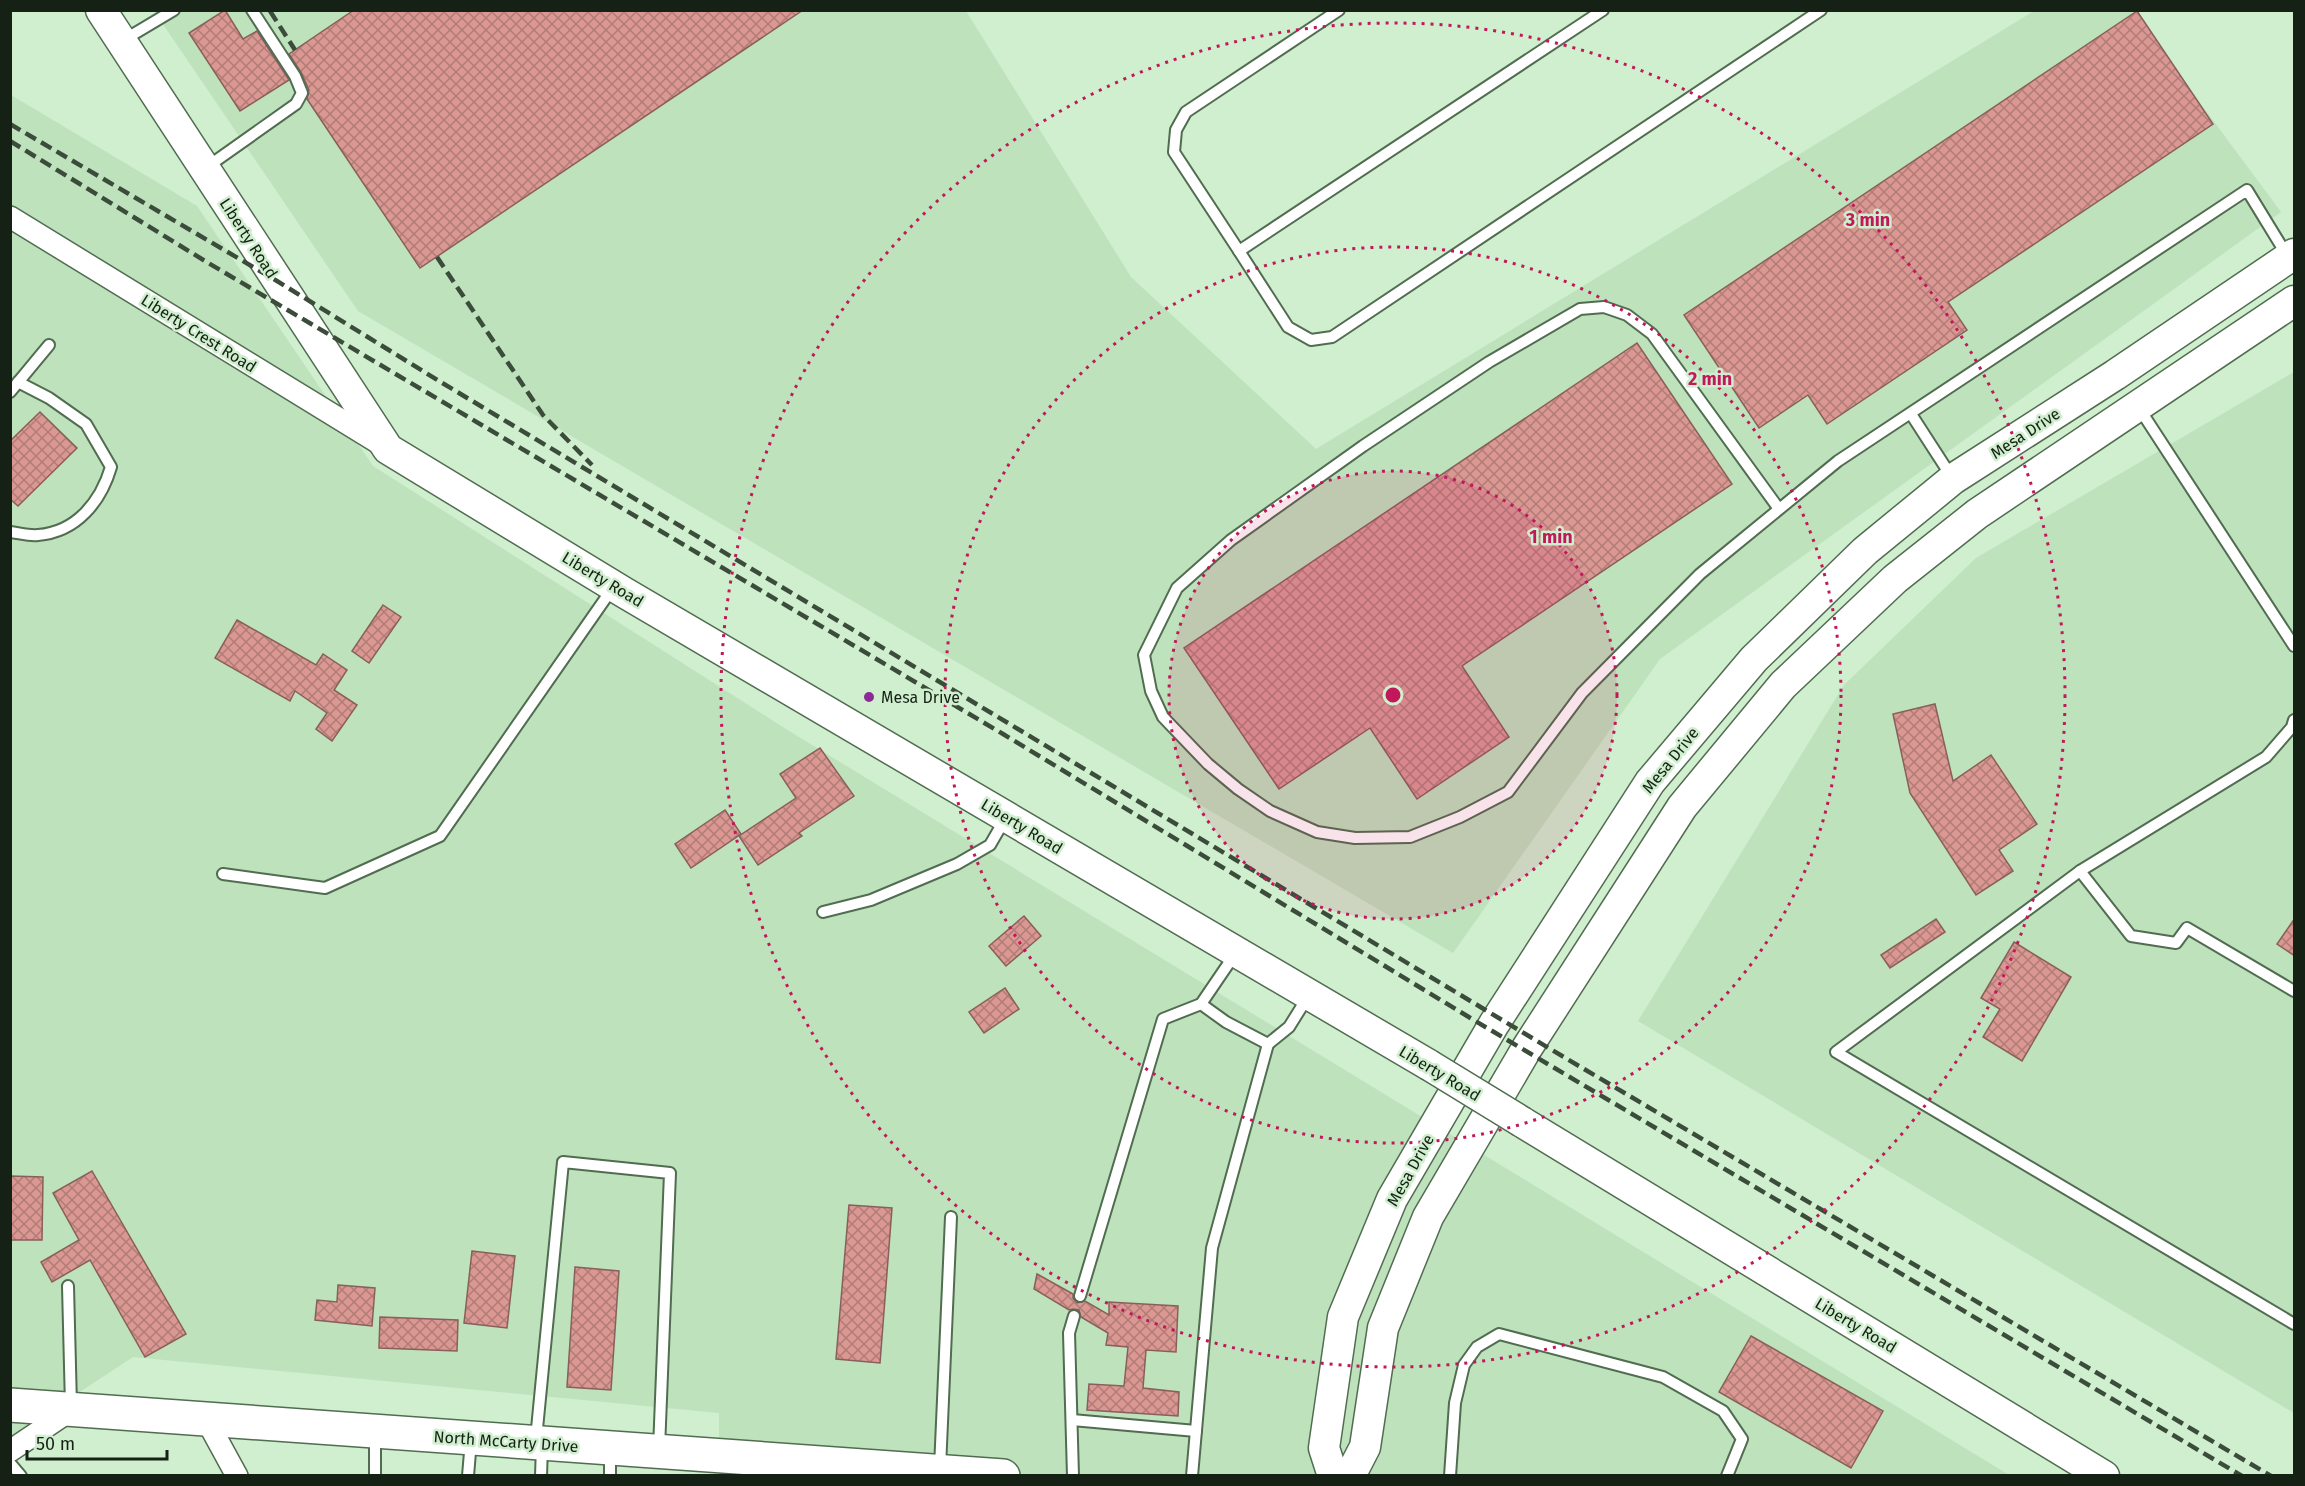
<svg xmlns="http://www.w3.org/2000/svg" width="2305" height="1486" viewBox="0 0 2305 1486" font-family="'Fira Sans',sans-serif">
	<style>
		.built { fill: #bde2bc }
		.building { fill: url(#building-cross-hatch); stroke: #895f5c; stroke-width: 1.5 }
		.lines { fill: none; stroke-linecap: round; stroke-linejoin: round }
		.lane-casing { stroke: #516c50; stroke-width: 14 }
		.street-casing { stroke: #516c50; stroke-width: 24 }
		.secondary-casing { stroke: #516c50; stroke-width: 33 }
		.primary-casing { stroke: #516c50; stroke-width: 36 }
		.lane { stroke: #fff; stroke-width: 10 }
		.street { stroke: #fff; stroke-width: 21 }
		.secondary { stroke: #fff; stroke-width: 30 }
		.primary { stroke: #fff; stroke-width: 33 }
		.rail { stroke: #3c4c3b; stroke-width: 4.5; stroke-dasharray: 12 6; stroke-linecap: butt }
		.secondary-bridge-casing { stroke: #516c50; stroke-width: 33; stroke-linecap: butt }
		.secondary-bridge { stroke: #fff; stroke-width: 30 }
		.ring { fill: none; stroke: #c2185b; stroke-width: 3; stroke-dasharray: 3 6 }
		.poi-dot { fill: #8b2b95; stroke: #cfefce; stroke-width: 2 }
		.labels { text-anchor: middle; stroke-width: 5; stroke-linejoin: round; paint-order: stroke }
		.street-label { font-size: 16px; fill: #162115; stroke: #cfefce }
		.poi-label { font-size: 16px; fill: #162115; stroke: #cfefce; text-anchor: start }
		.centre { fill: #c2185b; stroke: #cfefce; stroke-width: 3 }
		.ring-label { font-size: 18px; text-anchor: middle; font-weight: bold; fill: #c2185b; stroke: #cfefce; stroke-width: 5; stroke-linejoin: round; paint-order: stroke }
	</style>
	<defs>
		<pattern id="building-cross-hatch" width="8" height="8" patternUnits="userSpaceOnUse" patternTransform="scale(1.5)"><rect width="8" height="8" fill="#db9893"/><path d="M0 0l8 8M0 8l8-8" fill="none" stroke="#b17c77"/></pattern>
	</defs>
	<rect width="100%" height="100%" fill="#cfefce"/>
	<g class="built">
		<path d="M154,11H966L1131,277L1316,449L2034,11H2132L2281,212L1660,659L1453,953L358,311Z"/>
		<path d="M11,95L197,206L373,466L794,734L2009,1475H719V1413L133,1357L11,1437Z"/>
		<path d="M2294,372V1413L1638,1021L1844,685L1976,558Z"/>
	</g>
	<g class="building">
		<path d="M225,10L243,39L257,31L289,80L240,111L189,33Z"/>
		<path d="M354,10H803L420,268L307,99L309,90L301,72L289,54Z"/>
		<path d="M2137,11L2213,124L1948,302L1967,330L1827,424L1808,395L1759,428L1684,315Z"/>
		<path d="M1637,343L1732,484L1462,666L1509,737L1417,799L1370,728L1279,789L1184,648Z"/>
		<path d="M40,412L77,448L18,506L10,499V441Z"/>
		<path d="M383,605L401,617L369,663L352,651Z"/>
		<path d="M237,620L316,665L323,654L347,670L334,690L357,705L332,741L316,729L327,713L295,691L290,701L215,658Z"/>
		<path d="M1935,704L1953,781L1991,755L2037,824L1999,850L2013,871L1976,895L1910,793L1893,714Z"/>
		<path d="M820,748L854,796L799,833L802,836L758,865L739,836L796,798L780,774Z"/>
		<path d="M725,810L741,834L691,868L675,844Z"/>
		<path d="M1024,916L1041,936L1006,966L989,946Z"/>
		<path d="M2295,918V956L2277,944Z"/>
		<path d="M1936,919L1945,932L1890,968L1881,955Z"/>
		<path d="M2014,942L2071,977L2022,1061L1983,1037L2000,1009L1981,998Z"/>
		<path d="M1005,988L1019,1009L984,1033L969,1012Z"/>
		<path d="M92,1171L186,1334L145,1357L90,1260L52,1282L41,1262L79,1240L53,1193Z"/>
		<path d="M10,1176L43,1177L42,1240H10Z"/>
		<path d="M849,1205L892,1208L880,1363L836,1359Z"/>
		<path d="M472,1251L515,1256L507,1328L464,1323Z"/>
		<path d="M575,1267L619,1271L611,1390L567,1387Z"/>
		<path d="M1037,1274L1073,1294V1298L1077,1303L1085,1301L1109,1315V1302L1178,1306L1176,1352L1146,1350L1143,1388L1179,1392L1178,1416L1087,1410L1089,1384L1124,1386L1128,1347L1106,1345L1108,1333L1081,1317L1079,1310L1073,1309L1069,1310L1034,1289Z"/>
		<path d="M338,1285L375,1288L372,1326L315,1320L317,1300L337,1302Z"/>
		<path d="M380,1317L458,1320L457,1351L379,1348Z"/>
		<path d="M1751,1336L1883,1411L1851,1468L1719,1392Z"/>
	</g>
	<g class="lines">
		<defs>
			<g id="lane">
				<path d="M1339,10L1186,112L1176,130L1174,152L1239,251L1603,10"/>
				<path d="M122,41L174,10"/>
				<path d="M207,167L296,104L302,93L295,76L252,10"/>
				<path d="M1239,251L1288,327L1311,340L1332,337L1821,10"/>
				<path d="M10,392L49,345"/>
				<path d="M2139,408L2294,646"/>
				<path d="M1911,414L1953,479"/>
				<path d="M1779,509L1652,334L1627,315L1604,307L1580,309L1489,362L1363,446L1231,540L1177,588L1144,655L1151,691L1163,717L1208,764L1238,789L1270,811L1317,832L1355,838L1410,837L1460,817L1508,792L1582,693L1700,574L1838,461L2247,190L2288,257"/>
				<path d="M10,532C19,533 29,536 38,535C77,532 101,501 111,467L86,424L49,398L18,382"/>
				<path d="M2294,720L2292,727L2266,757L2080,871L1836,1052L2294,1324"/>
				<path d="M2080,871L2131,936L2176,943L2187,928L2294,991"/>
				<path d="M223,874L325,888L440,836L612,589"/>
				<path d="M823,912L871,900L957,864L990,845L1005,819"/>
				<path d="M1201,1004L1226,1022L1268,1044L1289,1027L1309,995"/>
				<path d="M68,1286L71,1406"/>
				<path d="M1080,1296L1163,1019L1201,1004L1235,954"/>
				<path d="M1072,1420L1196,1431"/>
				<path d="M375,1435V1476"/>
				<path d="M536,1439L563,1162L670,1173L659,1449"/>
				<path d="M10,1463L21,1476"/>
				<path d="M940,1468L951,1217"/>
				<path d="M468,1476L471,1440"/>
				<path d="M541,1476L542,1446"/>
				<path d="M610,1476V1452"/>
				<path d="M1073,1476L1069,1333L1074,1316"/>
				<path d="M1192,1476L1212,1248L1268,1044"/>
				<path d="M1450,1476L1455,1403L1464,1365L1477,1347L1499,1334L1663,1377L1723,1411L1742,1439L1727,1476"/>
			</g>
			<g id="street">
				<path d="M10,217L382,445"/>
				<path d="M207,1421L237,1476"/>
				<path d="M10,1451L71,1410"/>
			</g>
			<g id="secondary">
				<path d="M101,10L388,449L625,593L1429,1065"/>
				<path d="M1522,1122L2104,1476"/>
				<path d="M1333,1476L1324,1448L1343,1317L1392,1199L1494,1024L1650,782L1754,659L1865,551L1953,479L2115,375L2294,254"/>
				<path d="M1350,1476L1365,1447L1383,1328L1428,1217L1527,1048L1682,807L1783,685L1895,579L1977,514L2294,301"/>
			</g>
			<path id="primary" d="M10,1405L1003,1476"/>
		</defs>
		<use href="#lane" class="lane-casing"/>
		<use href="#street" class="street-casing"/>
		<use href="#secondary" class="secondary-casing"/>
		<use href="#primary" class="primary-casing"/>
		<use href="#lane" class="lane"/>
		<use href="#street" class="street"/>
		<use href="#secondary" class="secondary"/>
		<use href="#primary" class="primary"/>
		<g class="rail">
			<path d="M270,11L295,50"/>
			<path d="M10,124L277,281L439,381L1552,1050L2271,1476"/>
			<path d="M10,141L205,261L1003,734L1472,1019L2242,1476"/>
			<path d="M437,257L543,415L592,465"/>
		</g>
		<defs>
			<path id="secondary-bridge" d="M1429,1065L1522,1122"/>
		</defs>
		<use href="#secondary-bridge" class="secondary-bridge-casing"/>
		<use href="#secondary-bridge" class="secondary-bridge"/>
	</g>
	<circle cx="1393" cy="695" r="224" fill="#c2185b" fill-opacity=".12"/>
	<g class="ring">
		<circle cx="1393" cy="695" r="224"/>
		<circle cx="1393" cy="695" r="448"/>
		<circle cx="1393" cy="695" r="672"/>
	</g>
	<circle class="poi-dot" cx="869" cy="697" r="6"/>
	<g class="labels">
		<g class="street-label">
			<text transform="translate(249 238) rotate(57)" y="6">Liberty Road</text>
			<text transform="translate(199 333) rotate(32)" y="6">Liberty Crest Road</text>
			<text transform="translate(2025 433) rotate(-33)" y="6">Mesa Drive</text>
			<text transform="translate(603 579) rotate(31)" y="6">Liberty Road</text>
			<text transform="translate(1670 760) rotate(-51)" y="6">Mesa Drive</text>
			<text transform="translate(1022 826) rotate(31)" y="6">Liberty Road</text>
			<text transform="translate(1440 1073) rotate(31)" y="6">Liberty Road</text>
			<text transform="translate(1410 1170) rotate(-61)" y="6">Mesa Drive</text>
			<text transform="translate(1856 1325) rotate(31)" y="6">Liberty Road</text>
			<text transform="translate(506 1441) rotate(4)" y="6">North McCarty Drive</text>
		</g>
		<g class="poi-label">
			<text x="881" y="703">Mesa Drive</text>
		</g>
	</g>
	<circle cx="1393" cy="695" r="9" class="centre"/>
	<g class="ring-label">
		<text x="1868" y="226">3 min</text>
		<text x="1710" y="385">2 min</text>
		<text x="1551" y="543">1 min</text>
	</g>
	<rect width="2305" height="1486" fill="none" stroke="#162115" stroke-width="24"/>
	<path d="M27 1450v9h140v-9" fill="none" stroke="#162115" stroke-width="3"/>
	<text x="36" y="1450" font-size="18" fill="#162115" stroke="#cfefce" stroke-width="4.5" paint-order="stroke">50 m</text>
</svg>
